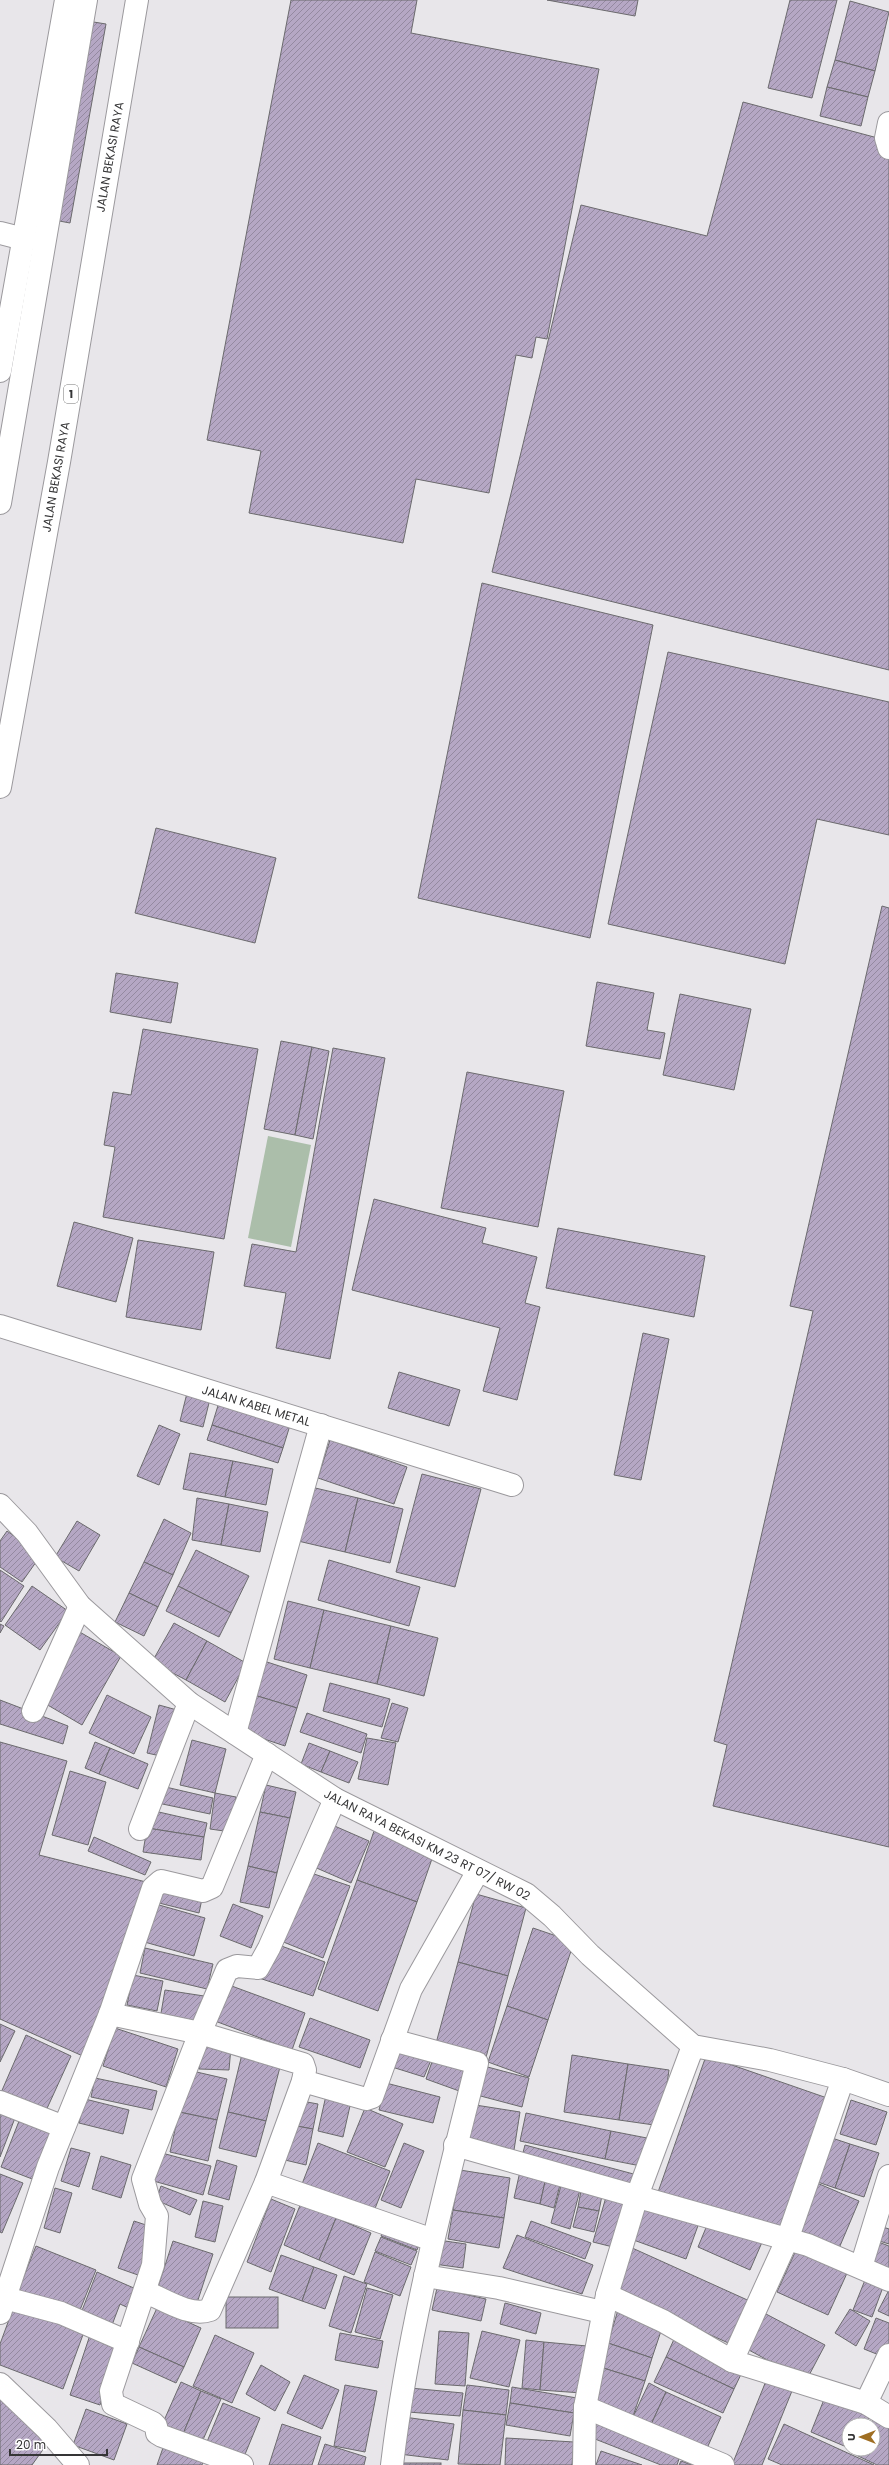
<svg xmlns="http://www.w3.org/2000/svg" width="889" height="2465" viewBox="0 0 889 2465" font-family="Poppins,sans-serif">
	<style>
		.grass { fill: #abbeaa }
		.building { fill: url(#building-hatch); stroke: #6b6a6d }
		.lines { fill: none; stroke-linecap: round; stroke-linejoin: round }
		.minor-casing { stroke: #9b999d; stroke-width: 24 }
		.trunk-casing { stroke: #9b999d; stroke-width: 24 }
		.motorway-casing { stroke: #9b999d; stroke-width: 24 }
		.minor { stroke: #fff; stroke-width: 22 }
		.trunk { stroke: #fff; stroke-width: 22 }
		.motorway { stroke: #fff; stroke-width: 22 }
		.labels { text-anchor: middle; stroke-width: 3; stroke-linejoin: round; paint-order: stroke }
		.shield { fill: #fff; stroke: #727272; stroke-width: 1 }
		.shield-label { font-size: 11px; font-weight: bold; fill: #353536 }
		.street-label { font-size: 12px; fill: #353536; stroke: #fff }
	</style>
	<defs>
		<pattern id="building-hatch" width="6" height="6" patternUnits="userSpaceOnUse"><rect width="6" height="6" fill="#b5a7c4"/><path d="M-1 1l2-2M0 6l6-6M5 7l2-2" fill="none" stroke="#9489a0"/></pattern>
	</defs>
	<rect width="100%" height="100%" fill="#e8e6ea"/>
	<path class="grass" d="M268,1136L311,1145L291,1247L248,1238Z"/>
	<g class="building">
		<path d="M291,0H417L411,33L599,69L547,339L536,337L532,358L516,355L489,493L416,479L403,543L249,513L261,451L207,440Z"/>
		<path d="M547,0H638L635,16Z"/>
		<path d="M790,0H837L812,98L768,88Z"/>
		<path d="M850,1L889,12L875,71L835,60Z"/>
		<path d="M75,19L106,24L70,223L38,217Z"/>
		<path d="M835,60L875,71L868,97L827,87Z"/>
		<path d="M827,87L868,97L861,126L820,116Z"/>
		<path d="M743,102L889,141V670L492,572L581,205L707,236Z"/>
		<path d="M482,583L653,625L590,938L418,898Z"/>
		<path d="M668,652L889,702V835L817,819L785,964L608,924Z"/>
		<path d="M156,828L276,858L255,943L135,913Z"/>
		<path d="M882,906L889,908V1847L713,1806L727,1745L714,1741L813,1311L790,1306Z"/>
		<path d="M116,973L178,983L171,1023L110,1012Z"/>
		<path d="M597,982L654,993L647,1030L665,1033L660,1059L586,1046Z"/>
		<path d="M680,994L751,1009L734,1090L663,1075Z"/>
		<path d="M143,1029L258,1049L224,1239L103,1217L115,1147L104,1145L113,1092L131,1095Z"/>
		<path d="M281,1041L312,1047L295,1135L264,1129Z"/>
		<path d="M312,1047L329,1051L313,1139L295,1135Z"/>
		<path d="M333,1048L385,1058L330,1359L276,1348L286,1293L244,1286L252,1244L296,1252Z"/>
		<path d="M467,1072L564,1091L538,1227L441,1208Z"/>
		<path d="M374,1199L486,1228L482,1243L537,1257L525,1303L540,1307L517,1400L483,1391L500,1328L352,1290Z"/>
		<path d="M74,1222L133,1238L116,1302L57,1286Z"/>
		<path d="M558,1228L705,1256L694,1317L546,1288Z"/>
		<path d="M138,1240L214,1252L201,1330L126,1317Z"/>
		<path d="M643,1333L669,1339L641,1480L614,1475Z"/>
		<path d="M399,1372L460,1390L449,1426L388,1408Z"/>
		<path d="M187,1393L210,1399L203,1427L180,1421Z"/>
		<path d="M220,1399L291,1422L283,1448L212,1425Z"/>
		<path d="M159,1425L180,1434L159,1485L137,1476Z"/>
		<path d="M212,1425L283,1448L278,1463L207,1440Z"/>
		<path d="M330,1440L407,1467L394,1504L318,1478Z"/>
		<path d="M190,1453L233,1461L225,1497L183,1489Z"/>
		<path d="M233,1461L273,1469L266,1505L225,1497Z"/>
		<path d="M422,1474L481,1489L455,1587L396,1572Z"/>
		<path d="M311,1487L358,1498L345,1552L298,1541Z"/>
		<path d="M197,1498L229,1504L221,1545L192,1540Z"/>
		<path d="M358,1498L403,1509L390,1563L345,1552Z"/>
		<path d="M229,1504L268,1512L260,1552L221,1545Z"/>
		<path d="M164,1519L191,1533L173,1575L144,1562Z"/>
		<path d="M77,1521L100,1535L79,1571L55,1557Z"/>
		<path d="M7,1531L41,1555L22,1582L0,1567V1541Z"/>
		<path d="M196,1550L249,1576L231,1613L178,1586Z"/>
		<path d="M329,1560L420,1587L409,1626L318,1600Z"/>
		<path d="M144,1562L173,1575L158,1607L129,1593Z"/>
		<path d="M0,1570L24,1586L1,1622L0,1621Z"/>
		<path d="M32,1586L68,1611L40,1650L5,1625Z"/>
		<path d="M178,1586L231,1613L219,1637L166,1611Z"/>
		<path d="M129,1593L158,1607L144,1636L115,1622Z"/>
		<path d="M288,1601L324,1610L310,1668L274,1659Z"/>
		<path d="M324,1610L391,1626L377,1684L310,1668Z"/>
		<path d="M174,1623L207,1641L186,1680L152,1662Z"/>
		<path d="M0,1624L4,1626L0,1633Z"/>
		<path d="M391,1626L438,1638L424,1696L377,1684Z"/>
		<path d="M78,1631L121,1656L82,1725L39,1700Z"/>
		<path d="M207,1641L246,1663L225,1702L186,1680Z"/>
		<path d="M264,1661L307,1675L297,1708L254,1695Z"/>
		<path d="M330,1683L390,1699L382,1727L323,1711Z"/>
		<path d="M107,1695L151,1717L134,1754L89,1733Z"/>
		<path d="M254,1695L297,1708L285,1746L243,1732Z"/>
		<path d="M0,1700L68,1726L63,1744L0,1724Z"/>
		<path d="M392,1703L408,1708L398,1742L381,1738Z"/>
		<path d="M159,1705L177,1710L165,1757L147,1753Z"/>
		<path d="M307,1713L367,1734L361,1753L300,1732Z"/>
		<path d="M367,1738L396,1743L388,1785L358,1779Z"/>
		<path d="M192,1740L226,1749L215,1793L180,1785Z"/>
		<path d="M0,1742L67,1761L39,1855L150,1883L85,2057L0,2019Z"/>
		<path d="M95,1742L110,1748L99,1774L85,1768Z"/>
		<path d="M309,1743L330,1751L321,1772L301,1764Z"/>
		<path d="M110,1748L148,1764L138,1789L99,1774Z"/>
		<path d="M330,1751L358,1762L349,1783L321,1772Z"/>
		<path d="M70,1771L106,1782L88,1845L52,1835Z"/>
		<path d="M157,1785L213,1798L210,1814L153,1802Z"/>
		<path d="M266,1785L296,1792L290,1818L260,1812Z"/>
		<path d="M215,1793L236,1797L231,1832L210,1829Z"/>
		<path d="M150,1810L207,1823L204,1837L147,1828Z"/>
		<path d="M260,1812L290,1818L277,1873L248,1866Z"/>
		<path d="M330,1824L369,1841L351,1883L312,1866Z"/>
		<path d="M147,1828L204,1837L201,1860L143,1852Z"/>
		<path d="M374,1831L434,1853L417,1902L357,1880Z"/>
		<path d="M94,1837L151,1862L145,1875L88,1851Z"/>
		<path d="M248,1866L277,1873L269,1908L240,1902Z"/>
		<path d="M308,1872L350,1886L323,1958L281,1941Z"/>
		<path d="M357,1880L417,1902L378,2011L318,1989Z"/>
		<path d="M164,1884L203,1894L199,1913L159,1903Z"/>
		<path d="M476,1894L526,1908L508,1976L458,1962Z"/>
		<path d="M152,1903L205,1918L194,1956L141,1941Z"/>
		<path d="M233,1904L263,1916L251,1948L220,1936Z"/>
		<path d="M533,1928L574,1942L548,2020L507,2006Z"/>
		<path d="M276,1944L325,1962L313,1996L259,1978Z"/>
		<path d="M145,1948L213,1964L207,1989L140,1973Z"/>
		<path d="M458,1962L508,1976L485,2061L435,2047Z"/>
		<path d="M133,1975L163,1981L157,2011L127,2005Z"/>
		<path d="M229,1985L305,2013L292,2050L215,2021Z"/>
		<path d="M165,1990L204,1996L200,2026L160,2019Z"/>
		<path d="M507,2006L548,2020L529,2077L488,2062Z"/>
		<path d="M310,2018L370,2040L360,2068L299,2047Z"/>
		<path d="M0,2024L15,2031L0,2062Z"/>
		<path d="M115,2028L178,2049L166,2087L103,2066Z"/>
		<path d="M26,2035L71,2056L44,2115L0,2095Z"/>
		<path d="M201,2045L231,2047L229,2070L199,2069Z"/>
		<path d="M400,2048L431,2060L424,2077L392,2067Z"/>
		<path d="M242,2054L280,2067L266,2121L228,2112Z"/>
		<path d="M572,2055L628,2064L619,2120L564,2112Z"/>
		<path d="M434,2056L471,2069L462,2092L426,2079Z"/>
		<path d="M706,2056L830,2099L783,2235L657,2195Z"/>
		<path d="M628,2064L669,2070L661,2126L619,2120Z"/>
		<path d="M480,2065L529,2078L522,2107L473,2094Z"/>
		<path d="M188,2070L227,2079L217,2120L179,2112Z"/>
		<path d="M95,2078L157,2091L152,2110L91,2097Z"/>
		<path d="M386,2083L440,2097L433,2123L379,2110Z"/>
		<path d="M327,2091L352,2097L343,2137L318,2131Z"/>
		<path d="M85,2099L129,2110L123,2134L79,2123Z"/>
		<path d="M296,2100L318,2104L313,2129L291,2125Z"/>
		<path d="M851,2100L887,2112L876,2145L840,2134Z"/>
		<path d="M469,2104L520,2112L514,2150L463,2142Z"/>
		<path d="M365,2108L403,2124L385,2167L347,2152Z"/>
		<path d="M0,2112L15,2118L0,2157Z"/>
		<path d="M179,2112L217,2120L208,2161L170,2152Z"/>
		<path d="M228,2112L266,2121L256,2157L219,2148Z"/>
		<path d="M526,2113L611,2131L605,2159L520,2141Z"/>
		<path d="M21,2116L60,2131L40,2182L1,2167Z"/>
		<path d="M291,2125L313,2129L306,2165L285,2160Z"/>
		<path d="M611,2131L652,2139L646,2167L605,2159Z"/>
		<path d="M826,2136L850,2144L835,2188L812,2180Z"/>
		<path d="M318,2143L390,2171L374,2211L302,2184Z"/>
		<path d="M404,2143L424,2151L401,2208L381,2200Z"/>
		<path d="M850,2144L879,2153L864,2197L835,2188Z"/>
		<path d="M525,2145L641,2176L637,2191L521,2160Z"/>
		<path d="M71,2148L90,2153L79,2187L61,2181Z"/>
		<path d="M158,2152L211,2166L203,2195L150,2180Z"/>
		<path d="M101,2156L131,2165L121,2198L92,2189Z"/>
		<path d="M217,2160L237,2166L229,2200L208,2194Z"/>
		<path d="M521,2167L547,2173L540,2204L514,2198Z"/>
		<path d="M460,2170L510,2178L504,2218L453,2210Z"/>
		<path d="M547,2173L562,2177L554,2208L540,2204Z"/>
		<path d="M0,2174L23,2183L2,2233L0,2232Z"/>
		<path d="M563,2178L582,2182L570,2229L551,2223Z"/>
		<path d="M817,2183L859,2201L837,2253L794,2235Z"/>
		<path d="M582,2185L603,2190L599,2211L578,2207Z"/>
		<path d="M161,2186L197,2200L190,2215L156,2200Z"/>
		<path d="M55,2188L72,2193L60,2233L44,2228Z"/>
		<path d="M608,2190L632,2197L617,2248L593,2242Z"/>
		<path d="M643,2198L700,2220L686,2259L628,2238Z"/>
		<path d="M271,2199L295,2209L271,2272L247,2262Z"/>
		<path d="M203,2201L223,2206L215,2242L195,2237Z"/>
		<path d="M301,2203L336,2218L319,2260L284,2245Z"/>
		<path d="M578,2207L599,2211L594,2232L573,2227Z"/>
		<path d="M453,2210L504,2218L499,2248L448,2239Z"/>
		<path d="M336,2218L371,2233L354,2275L319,2260Z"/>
		<path d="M710,2218L763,2240L750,2270L698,2247Z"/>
		<path d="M134,2221L155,2228L138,2275L118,2268Z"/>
		<path d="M531,2221L591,2243L585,2259L525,2237Z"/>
		<path d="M877,2225L889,2229V2244L873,2239Z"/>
		<path d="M385,2226L421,2240L417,2250L381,2236Z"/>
		<path d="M517,2235L593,2265L582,2294L503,2268Z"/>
		<path d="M381,2237L417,2251L411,2265L375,2251Z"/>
		<path d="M438,2240L466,2244L463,2268L434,2264Z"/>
		<path d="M873,2240L889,2246V2274L863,2265Z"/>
		<path d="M173,2241L213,2254L197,2303L157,2290Z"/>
		<path d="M36,2246L96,2270L78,2315L18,2291Z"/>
		<path d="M630,2247L754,2303L735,2346L611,2290Z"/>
		<path d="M797,2248L848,2271L828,2315L777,2292Z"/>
		<path d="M375,2252L411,2267L400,2296L364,2282Z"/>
		<path d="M281,2255L314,2267L302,2301L269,2289Z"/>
		<path d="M314,2267L337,2275L325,2309L302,2301Z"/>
		<path d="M97,2272L143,2292L135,2311L120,2304L112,2325L81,2313Z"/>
		<path d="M344,2276L367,2284L351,2333L329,2326Z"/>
		<path d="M865,2280L883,2287L872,2317L853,2310Z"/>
		<path d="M367,2288L393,2295L380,2339L355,2332Z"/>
		<path d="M437,2288L486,2299L481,2321L432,2310Z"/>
		<path d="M889,2290V2316L878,2311Z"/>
		<rect x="226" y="2297" width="52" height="31"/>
		<path d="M505,2303L541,2313L536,2334L500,2324Z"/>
		<path d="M14,2306L84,2332L63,2389L0,2365V2344Z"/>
		<path d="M157,2308L201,2328L184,2367L139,2347Z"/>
		<path d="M850,2309L870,2321L856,2346L835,2333Z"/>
		<path d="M618,2310L663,2325L652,2358L608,2343Z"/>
		<path d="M766,2314L825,2345L806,2381L747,2349Z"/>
		<path d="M876,2318L889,2323V2343L884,2357L864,2349Z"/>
		<path d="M439,2331L469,2333L465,2386L435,2384Z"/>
		<path d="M482,2331L520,2340L509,2387L470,2378Z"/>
		<path d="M340,2333L383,2341L378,2368L335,2360Z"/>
		<path d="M90,2335L119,2345L100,2405L70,2395Z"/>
		<path d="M215,2335L254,2353L232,2403L193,2386Z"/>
		<path d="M675,2337L744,2368L734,2389L666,2357Z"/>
		<path d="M526,2340L544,2342L540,2390L522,2388Z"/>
		<path d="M544,2342L587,2346L582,2393L540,2390Z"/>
		<path d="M608,2343L652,2358L645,2381L600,2367Z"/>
		<path d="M139,2347L184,2367L176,2383L132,2363Z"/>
		<path d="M666,2357L734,2389L723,2413L654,2382Z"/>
		<path d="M261,2365L290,2382L275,2411L246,2394Z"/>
		<path d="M600,2367L645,2381L632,2419L588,2404Z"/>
		<path d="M304,2375L339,2390L322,2429L287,2413Z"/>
		<path d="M768,2376L794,2386L762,2465H732Z"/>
		<path d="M181,2382L201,2391L183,2434L162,2425Z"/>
		<path d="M649,2383L666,2392L649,2429L631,2421Z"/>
		<path d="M345,2385L377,2391L365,2452L334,2446Z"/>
		<path d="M467,2385L509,2390L506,2415L463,2410Z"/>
		<path d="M512,2387L577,2398L574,2413L510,2403Z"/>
		<path d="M410,2388L463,2393L460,2416L408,2412Z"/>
		<path d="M201,2391L221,2399L202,2442L183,2434Z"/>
		<path d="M666,2392L721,2417L704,2455L649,2429Z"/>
		<path d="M0,2397L47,2444L32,2465H0Z"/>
		<path d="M825,2397L870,2415L866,2425H849V2448L811,2432Z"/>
		<path d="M223,2403L260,2418L241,2464L204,2449Z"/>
		<path d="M510,2403L574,2413L570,2436L506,2425Z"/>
		<path d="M86,2409L127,2424L114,2460L73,2445Z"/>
		<path d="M463,2410L506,2415L500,2465L458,2464Z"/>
		<path d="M876,2414L889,2421V2465H877L856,2455L859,2449H873V2425H870Z"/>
		<path d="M592,2415L679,2459L677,2465H661L595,2439Z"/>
		<path d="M404,2417L454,2424L448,2460L399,2454Z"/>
		<path d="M282,2424L321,2437L312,2465H269Z"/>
		<path d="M784,2424L874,2465H782L768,2459Z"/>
		<path d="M506,2438L574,2442L572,2465H505Z"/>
		<path d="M165,2442L205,2456L202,2465H157Z"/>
		<path d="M325,2444L366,2457L364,2465H318Z"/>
		<path d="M601,2451L642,2465H596Z"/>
		<path d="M681,2461L692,2465H679Z"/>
		<rect x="399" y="2463" width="42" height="2"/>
	</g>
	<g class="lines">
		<defs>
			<g id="minor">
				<path d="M889,123L886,138L889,148"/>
				<path d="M0,233L24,239"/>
				<path d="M0,1326L512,1485"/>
				<path d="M0,1505L27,1533L80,1606L189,1703L335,1799L526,1894L552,1916L590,1955L693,2046L770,2060L843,2079L889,2095"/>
				<path d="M33,1711L80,1606"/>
				<path d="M235,1733L321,1425"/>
				<path d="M140,1829L189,1703"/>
				<path d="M110,2014L200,2033L303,2064L305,2070L303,2081L266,2182L433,2240"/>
				<path d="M392,2040L477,2063C444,2196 408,2329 392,2465"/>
				<path d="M303,2081L366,2099L372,2097L411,1989L478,1871"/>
				<path d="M0,2102L64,2127"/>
				<path d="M455,2145L808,2245L889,2280"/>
				<path d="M861,2267L889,2176"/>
				<path d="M425,2276L499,2288L602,2312"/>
				<path d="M146,2292C165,2300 190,2317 210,2310L266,2182"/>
				<path d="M607,2295L663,2321L732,2361L866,2403L889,2417"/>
				<path d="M5,2298L61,2313L128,2342"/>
				<path d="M0,2313L48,2167L110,2014L153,1888L161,1881L203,1891L212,1887L267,1754"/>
				<path d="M732,2361L787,2240L843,2079"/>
				<path d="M0,2384L47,2429L78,2465"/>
				<path d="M866,2403L889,2355"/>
				<path d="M585,2407L723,2465"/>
				<path d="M242,2465L162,2436L157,2433L156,2426L153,2423L113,2404L111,2391L153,2265L157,2216L150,2204L143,2179L200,2033L227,1970L237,1966L258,1968L269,1948L335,1799"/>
				<path d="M584,2465L585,2407L607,2295L637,2196L693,2046"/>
			</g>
			<g id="trunk">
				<path d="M0,371L66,0"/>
				<path d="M0,787L59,462L137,0"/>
			</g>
			<path id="motorway" d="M0,503L86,0"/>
		</defs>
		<use href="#minor" class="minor-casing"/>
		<use href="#trunk" class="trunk-casing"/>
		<use href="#motorway" class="motorway-casing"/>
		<use href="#minor" class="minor"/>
		<use href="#trunk" class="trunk"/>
		<use href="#motorway" class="motorway"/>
	</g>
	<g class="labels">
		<rect class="shield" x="64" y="385" width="14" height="18" rx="3"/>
		<g class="shield-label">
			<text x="71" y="398">1</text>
		</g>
		<g class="street-label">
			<text transform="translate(110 157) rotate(-80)" y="4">JALAN BEKASI RAYA</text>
			<text transform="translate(56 477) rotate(-80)" y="4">JALAN BEKASI RAYA</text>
			<text transform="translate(256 1406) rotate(17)" y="4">JALAN KABEL METAL</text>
			<text transform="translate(427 1845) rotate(27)" y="4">JALAN RAYA BEKASI KM 23 RT 07/ RW 02</text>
		</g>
	</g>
	<g transform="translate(861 2437) rotate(270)"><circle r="19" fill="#ffffff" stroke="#aeaeaf"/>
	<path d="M0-3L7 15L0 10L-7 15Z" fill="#9f6e22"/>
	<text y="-6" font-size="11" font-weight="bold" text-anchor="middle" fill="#353536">U</text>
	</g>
	<path d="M10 2449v6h97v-6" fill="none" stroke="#353536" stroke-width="2"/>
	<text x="16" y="2449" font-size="12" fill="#353536" stroke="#ffffff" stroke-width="3" paint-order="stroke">20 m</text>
</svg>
